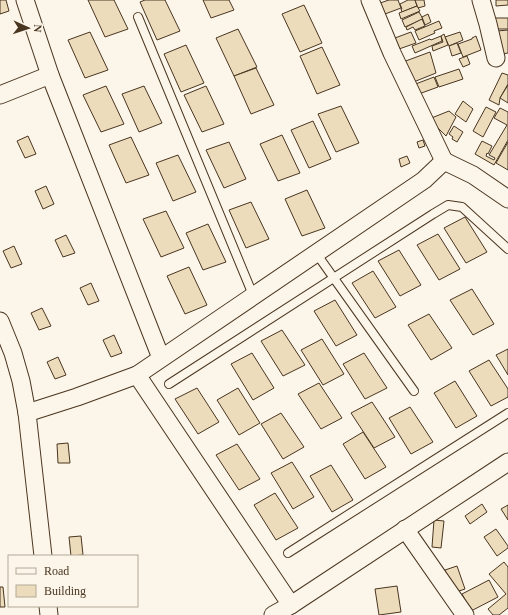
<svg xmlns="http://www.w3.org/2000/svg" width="508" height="615" viewBox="0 0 508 615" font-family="Georgia,serif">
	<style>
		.building { fill: #ecdcbc; stroke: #4a3520 }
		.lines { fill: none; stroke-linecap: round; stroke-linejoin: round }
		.lane-casing { stroke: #4a3520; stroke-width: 10 }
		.street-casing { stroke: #4a3520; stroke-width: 19 }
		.lane { stroke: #fbf6e9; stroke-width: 8 }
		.street { stroke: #fbf6e9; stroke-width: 17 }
	</style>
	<rect width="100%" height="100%" fill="#fbf6e9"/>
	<g class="building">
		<path d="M0,0H6L9,11L0,14Z"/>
		<path d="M88,0H114L128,29L105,37Z"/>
		<path d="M145,0H165L180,31L157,40L140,2Z"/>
		<path d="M203,0H229L234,10L211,18Z"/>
		<path d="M389,0H398L401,8L385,14L380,3Z"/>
		<path d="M408,0H415L417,6L402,12L401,9H402L400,4Z"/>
		<path d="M415,0H424L425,6L418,8Z"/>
		<path d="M496,0H508V5L496,6Z"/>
		<path d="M304,5L322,43L300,52L282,14Z"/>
		<path d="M417,6L420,11L401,19L399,13Z"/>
		<path d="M419,12L423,19L405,27L402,20Z"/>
		<path d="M428,14L431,22L425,25L422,17Z"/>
		<path d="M494,18H508V29H496Z"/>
		<path d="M422,19L425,26L415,30L413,27L407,30L406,27Z"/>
		<path d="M439,21L442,28L434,31L435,33L419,40L415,31Z"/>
		<path d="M238,29L257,67L234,76L216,38Z"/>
		<path d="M508,30V53L502,54L497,31Z"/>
		<path d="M90,32L108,70L85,78L68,40Z"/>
		<path d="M411,32L416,43L399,49L395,38Z"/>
		<path d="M460,32L463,40L449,46L445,37Z"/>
		<path d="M444,34L448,45L433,51L432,46L443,42L441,36Z"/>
		<path d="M441,36L442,41L415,53L412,46L430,39L431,40Z"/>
		<path d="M476,36L481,50L463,57L458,44L472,39V38Z"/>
		<path d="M457,43L461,53L452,56L449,46Z"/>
		<path d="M186,45L204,83L181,92L164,54Z"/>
		<path d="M322,47L340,85L317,94L300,56Z"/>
		<path d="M430,52L436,73L411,83L403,62Z"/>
		<path d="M467,56L470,64L463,67L459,59Z"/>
		<path d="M256,68L274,105L251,114L234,76Z"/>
		<path d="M459,69L463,79L439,87L435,77Z"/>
		<path d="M502,73L508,75V84L500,98L499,105L489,100Z"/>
		<path d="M434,77L438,87L416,95L413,85Z"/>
		<path d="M508,85V103L500,98Z"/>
		<path d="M106,86L124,124L101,132L83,95Z"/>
		<path d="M144,86L162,123L139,132L122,94Z"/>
		<path d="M206,86L224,124L202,132L184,95Z"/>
		<path d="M463,101L473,109L466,122L455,114Z"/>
		<path d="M341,106L359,143L336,152L318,114Z"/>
		<path d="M486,107L496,112L483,137L473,131Z"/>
		<path d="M500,108L508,112V140L494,165L475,154L482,141L492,146L488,154L487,153L486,156L494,160L495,158L489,155L507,125L494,118Z"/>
		<path d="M449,111L456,117L446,136L429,119Z"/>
		<path d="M313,121L331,159L309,168L291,130Z"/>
		<path d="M454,126L463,132L457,142L452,139L453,137L449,134Z"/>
		<path d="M282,135L300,173L278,181L260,144Z"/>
		<path d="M28,136L36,154L25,158L17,141Z"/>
		<path d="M131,137L149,175L126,183L109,145Z"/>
		<path d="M423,140L425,146L419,148L417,142Z"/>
		<path d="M229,142L246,179L224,188L206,150Z"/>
		<path d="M508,142V170L496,163Z"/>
		<path d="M178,155L196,192L173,201L156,163Z"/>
		<path d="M407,156L410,163L401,167L399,159Z"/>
		<path d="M46,186L54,204L43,209L35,191Z"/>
		<path d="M307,190L325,228L302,236L285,199Z"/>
		<path d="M251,202L269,239L246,248L229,210Z"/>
		<path d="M166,211L184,248L161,257L143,219Z"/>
		<path d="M465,217L487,252L466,263L444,228Z"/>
		<path d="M208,224L226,262L203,270L186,233Z"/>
		<path d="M438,234L460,269L439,280L417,245Z"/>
		<path d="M66,235L75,253L63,257L55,240Z"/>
		<path d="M14,246L22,264L11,268L3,251Z"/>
		<path d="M399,250L421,285L400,296L378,261Z"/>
		<path d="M189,267L207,305L185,314L167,276Z"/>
		<path d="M373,271L396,307L375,318L352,283Z"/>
		<path d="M91,283L99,301L88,305L80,288Z"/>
		<path d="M472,289L494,324L473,335L450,300Z"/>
		<path d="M335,300L357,335L336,346L314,311Z"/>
		<path d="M42,308L51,326L39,330L31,313Z"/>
		<path d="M429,314L452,348L431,360L408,325Z"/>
		<path d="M282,330L305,365L283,376L261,341Z"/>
		<path d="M114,335L122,353L111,357L103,340Z"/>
		<path d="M322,339L344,374L323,385L301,350Z"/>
		<path d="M508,349V375L496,355Z"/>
		<path d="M252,353L274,388L253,400L231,364Z"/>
		<path d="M364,353L387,388L365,399L343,364Z"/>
		<path d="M58,357L66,375L55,379L47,362Z"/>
		<path d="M489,360L508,389V397L491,406L469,371Z"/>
		<path d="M455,381L477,416L456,428L434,393Z"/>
		<path d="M319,383L342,418L321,429L298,394Z"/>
		<path d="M197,388L219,422L198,434L175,399Z"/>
		<path d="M238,388L260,423L239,435L217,400Z"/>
		<path d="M372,402L395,437L374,448L351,413Z"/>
		<path d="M410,407L433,442L411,454L389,418Z"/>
		<path d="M281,413L304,447L283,459L261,424Z"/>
		<path d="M363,432L386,467L365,479L343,444Z"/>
		<path d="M68,443L70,463H58L57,444Z"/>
		<path d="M237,444L260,479L239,490L216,455Z"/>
		<path d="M292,462L314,497L293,509L271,473Z"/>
		<path d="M331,465L353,500L332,512L310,476Z"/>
		<path d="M275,493L298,528L276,540L254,505Z"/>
		<path d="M482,504L487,512L470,524L465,516Z"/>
		<path d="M508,505V520L501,509Z"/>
		<path d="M434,520L444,521L441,548L432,547Z"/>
		<path d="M496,529L508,546V548L497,556L484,537Z"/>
		<path d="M81,536L83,555L71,556L69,537Z"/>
		<path d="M504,562L508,567V608L499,615H493L488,609L506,594L489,574Z"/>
		<path d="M457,566L465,589L453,593L445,570Z"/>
		<path d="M489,580L498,597L471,611L462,594Z"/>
		<path d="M397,586L401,612L379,615L375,589Z"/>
		<path d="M0,587H3L5,607H0Z"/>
	</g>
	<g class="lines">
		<defs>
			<g id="lane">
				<path d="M138,17L253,295"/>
				<path d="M316,253L414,391"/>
				<path d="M169,384L433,214L448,205L462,207L508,249"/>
				<path d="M288,553L508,413"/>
			</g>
			<g id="street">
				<path d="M25,0L50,75L161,358"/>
				<path d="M370,0L392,53L444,161"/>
				<path d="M481,0L488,24L496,58"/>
				<path d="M0,95L50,75"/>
				<path d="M0,321L13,353L21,381L27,413L43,556"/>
				<path d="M137,375L291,605"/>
				<path d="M27,413L77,397L137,375L424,180L444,161L473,175L508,199"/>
				<path d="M405,529L465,615"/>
				<path d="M48,606L49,615"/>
				<path d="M273,615L291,605L508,462"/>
			</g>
		</defs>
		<use href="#lane" class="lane-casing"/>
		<use href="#street" class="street-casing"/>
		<use href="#lane" class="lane"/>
		<use href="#street" class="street"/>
	</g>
	<rect x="8" y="555" width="130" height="52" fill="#fbf6e9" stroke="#b4a999"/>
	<rect x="16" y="568" width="20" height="6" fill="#fbf6e9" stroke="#b4a999"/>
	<text x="44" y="575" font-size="12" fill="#4a3520">Road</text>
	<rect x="16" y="585" width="20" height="12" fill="#ecdcbc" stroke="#b4a999"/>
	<text x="44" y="595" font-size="12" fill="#4a3520">Building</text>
	<g transform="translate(28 28) rotate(93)" stroke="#fbf6e9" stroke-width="3" paint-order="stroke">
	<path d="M0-3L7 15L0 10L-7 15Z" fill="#4a3520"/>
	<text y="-6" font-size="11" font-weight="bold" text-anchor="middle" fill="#4a3520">N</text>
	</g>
</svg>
